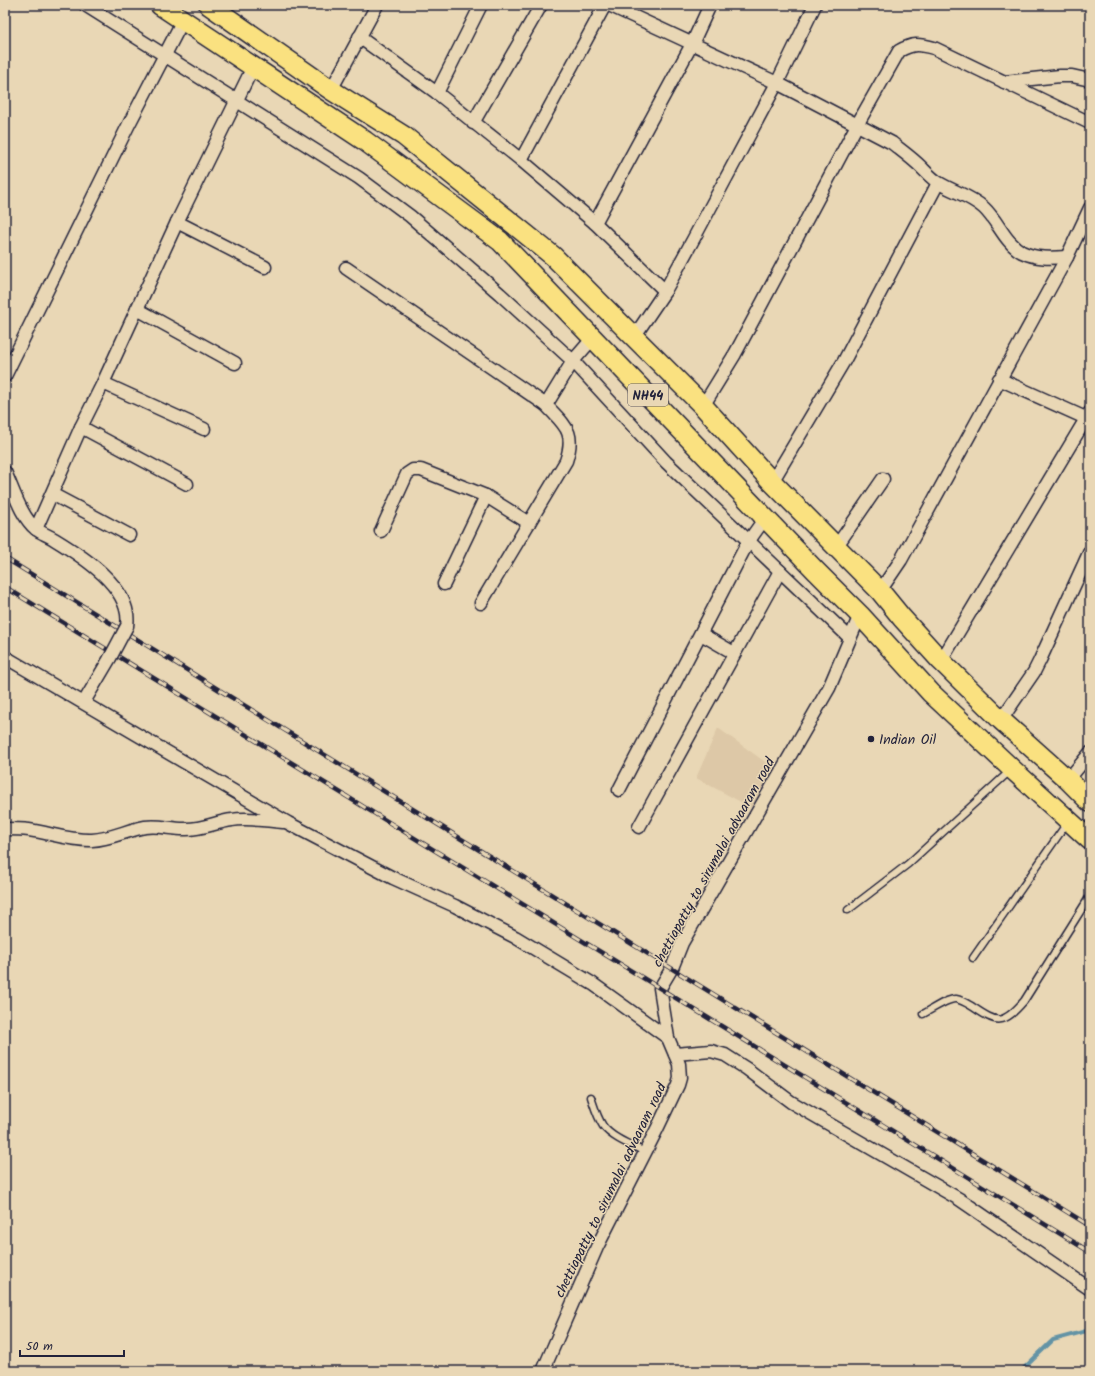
<svg xmlns="http://www.w3.org/2000/svg" width="1095" height="1376" viewBox="0 0 1095 1376" font-family="Kalam,sans-serif">
	<style>
		.built { fill: #ddc8a7 }
		.lines { fill: none; stroke-linecap: round; stroke-linejoin: round }
		.stream { stroke: #6393a5; stroke-width: 4 }
		.service-casing { stroke: #22223b; stroke-width: 9 }
		.minor-casing { stroke: #22223b; stroke-width: 15 }
		.trunk-casing { stroke: #22223b; stroke-width: 22 }
		.service { stroke: #e9d7b5; stroke-width: 6 }
		.minor { stroke: #e9d7b5; stroke-width: 12 }
		.trunk { stroke: #fae180; stroke-width: 19 }
		.rail-casing { stroke: #22223b; stroke-width: 4.5 }
		.rail { stroke: #e9d7b5; stroke-width: 3; stroke-dasharray: 9; stroke-linecap: butt }
		.minor-bridge-casing { stroke: #22223b; stroke-width: 15; stroke-linecap: butt }
		.minor-bridge { stroke: #e9d7b5; stroke-width: 12 }
		.poi-dot { fill: #22223b; stroke: #e9d7b5; stroke-width: 1.5 }
		.labels { text-anchor: middle; stroke-width: 3; stroke-linejoin: round; paint-order: stroke }
		.shield { fill: #e9d7b5; stroke: #5e5860; stroke-width: 1 }
		.shield-label { font-size: 13px; font-weight: bold; fill: #22223b }
		.poi-label { font-size: 14px; fill: #22223b; stroke: #e9d7b5; text-anchor: start }
		.street-label { font-size: 14px; fill: #22223b; stroke: #e9d7b5 }
	</style>
	<rect width="100%" height="100%" fill="#e9d7b5"/>
	<filter id="ink" filterUnits="userSpaceOnUse"><feTurbulence type="fractalNoise" baseFrequency=".025" numOctaves="2"/><feDisplacementMap in="SourceGraphic" scale="8" xChannelSelector="R" yChannelSelector="G"/><feConvolveMatrix kernelMatrix="1 2 1 2 8 2 1 2 1" color-interpolation-filters="sRGB"/></filter>
	<g filter="url(#ink)">
		<path class="built" d="M718,728L775,769L754,809L696,778Z"/>
		<g class="lines">
			<path class="stream" d="M1021,1371L1053,1340L1090,1330"/>
			<defs>
				<g id="service">
					<path d="M848,910L908,864L1011,770"/>
					<path d="M973,958L1067,823"/>
					<path d="M923,1014C931,1010 948,998 956,999C962,1000 968,1004 973,1007C998,1024 1003,1025 1024,1001L1090,896"/>
					<path d="M591,1097C594,1106 597,1117 603,1126C612,1138 631,1145 645,1152"/>
				</g>
				<g id="minor">
					<path d="M85,5L359,178L410,216L500,294L573,361L666,462L850,638"/>
					<path d="M609,5L777,83L892,143C902,151 912,158 921,167C926,172 932,179 939,183C954,192 971,196 984,208C998,221 1005,243 1022,252C1036,259 1051,258 1067,257"/>
					<path d="M359,37L437,93L521,160L595,223L665,291"/>
					<path d="M1004,82L1060,76H1072L1090,80"/>
					<path d="M331,90L377,5"/>
					<path d="M437,93L481,5"/>
					<path d="M473,123L541,5"/>
					<path d="M521,160L605,5"/>
					<path d="M177,222L265,267"/>
					<path d="M595,223L692,44L710,5"/>
					<path d="M346,268L546,405"/>
					<path d="M137,309L235,363"/>
					<path d="M634,337L665,291L694,238L777,83L815,5"/>
					<path d="M5,376L128,126L183,20"/>
					<path d="M999,379L1090,420"/>
					<path d="M103,383L204,429"/>
					<path d="M703,406L735,354L857,125L899,51C913,43 919,44 934,48L1090,123"/>
					<path d="M81,427L187,484"/>
					<path d="M5,472C13,489 21,517 36,529C41,533 48,535 54,539C82,556 133,588 127,626"/>
					<path d="M772,482L844,361L938,183"/>
					<path d="M52,494L129,535"/>
					<path d="M36,529L81,427L103,383L177,222L253,67"/>
					<path d="M381,531L407,474L413,470H421L486,496L529,523"/>
					<path d="M836,547L883,479"/>
					<path d="M444,584L486,496"/>
					<path d="M880,591L901,560L1067,257L1090,208"/>
					<path d="M481,603L566,461C576,431 565,426 546,405L573,361L593,338"/>
					<path d="M701,634L734,653"/>
					<path d="M5,657L288,823L393,878L455,906L515,937L593,984L668,1038"/>
					<path d="M941,661L1090,412"/>
					<path d="M84,702L110,658"/>
					<path d="M1001,720L1034,672L1040,660L1090,551"/>
					<path d="M1068,780L1090,753"/>
					<path d="M619,790L748,542L765,518"/>
					<path d="M639,827L780,571"/>
					<path d="M5,829C13,829 21,829 29,830C50,833 71,841 92,840C111,839 127,830 145,827C159,825 171,829 184,829C201,830 216,822 232,820C248,817 267,821 283,822"/>
					<path d="M675,1054L711,1051L725,1055L747,1069L791,1102L959,1199L1090,1289"/>
					<path d="M543,1371L597,1247L657,1129L678,1085L680,1078L679,1064L668,1038L660,988L672,968L682,943L829,688L860,615"/>
				</g>
				<g id="trunk">
					<path d="M160,5L365,141L500,241L816,571L860,615L931,693L1012,769L1090,840"/>
					<path d="M209,5L331,90L404,136L553,256L703,406L772,482L880,591L902,618L941,661L1001,720L1068,780L1090,802"/>
				</g>
			</defs>
			<use href="#service" class="service-casing"/>
			<use href="#minor" class="minor-casing"/>
			<use href="#trunk" class="trunk-casing"/>
			<use href="#service" class="service"/>
			<use href="#minor" class="minor"/>
			<use href="#trunk" class="trunk"/>
			<defs>
				<g id="rail">
					<path d="M5,558L1090,1226"/>
					<path d="M5,587L1090,1252"/>
				</g>
			</defs>
			<use href="#rail" class="rail-casing"/>
			<use href="#rail" class="rail"/>
			<defs>
				<path id="minor-bridge" d="M110,658L127,626"/>
			</defs>
			<use href="#minor-bridge" class="minor-bridge-casing"/>
			<use href="#minor-bridge" class="minor-bridge"/>
		</g>
	</g>
	<circle class="poi-dot" cx="871" cy="739" r="4"/>
	<g class="labels">
		<rect class="shield" x="628" y="384" width="40" height="22" rx="3"/>
		<g class="shield-label">
			<text x="648" y="400">NH44</text>
		</g>
		<g class="poi-label">
			<text x="879" y="744">Indian Oil</text>
		</g>
		<g class="street-label">
			<text transform="translate(713 862) rotate(-61)" y="5">chettiapatty to sirumalai advaaram road</text>
			<text transform="translate(610 1190) rotate(-64)" y="5">chettiapatty to sirumalai advaaram road</text>
		</g>
	</g>
	<rect width="1095" height="1376" fill="none" stroke="#e9d7b5" stroke-width="20"/>
	<rect x="10" y="10" width="1075" height="1356" fill="none" stroke="#22223b" stroke-width="1.5" filter="url(#ink)"/>
	<path d="M20 1350v6h104v-6" fill="none" stroke="#22223b" stroke-width="2"/>
	<text x="26" y="1350" font-size="12" fill="#22223b" stroke="#e9d7b5" stroke-width="3" paint-order="stroke">50 m</text>
</svg>
